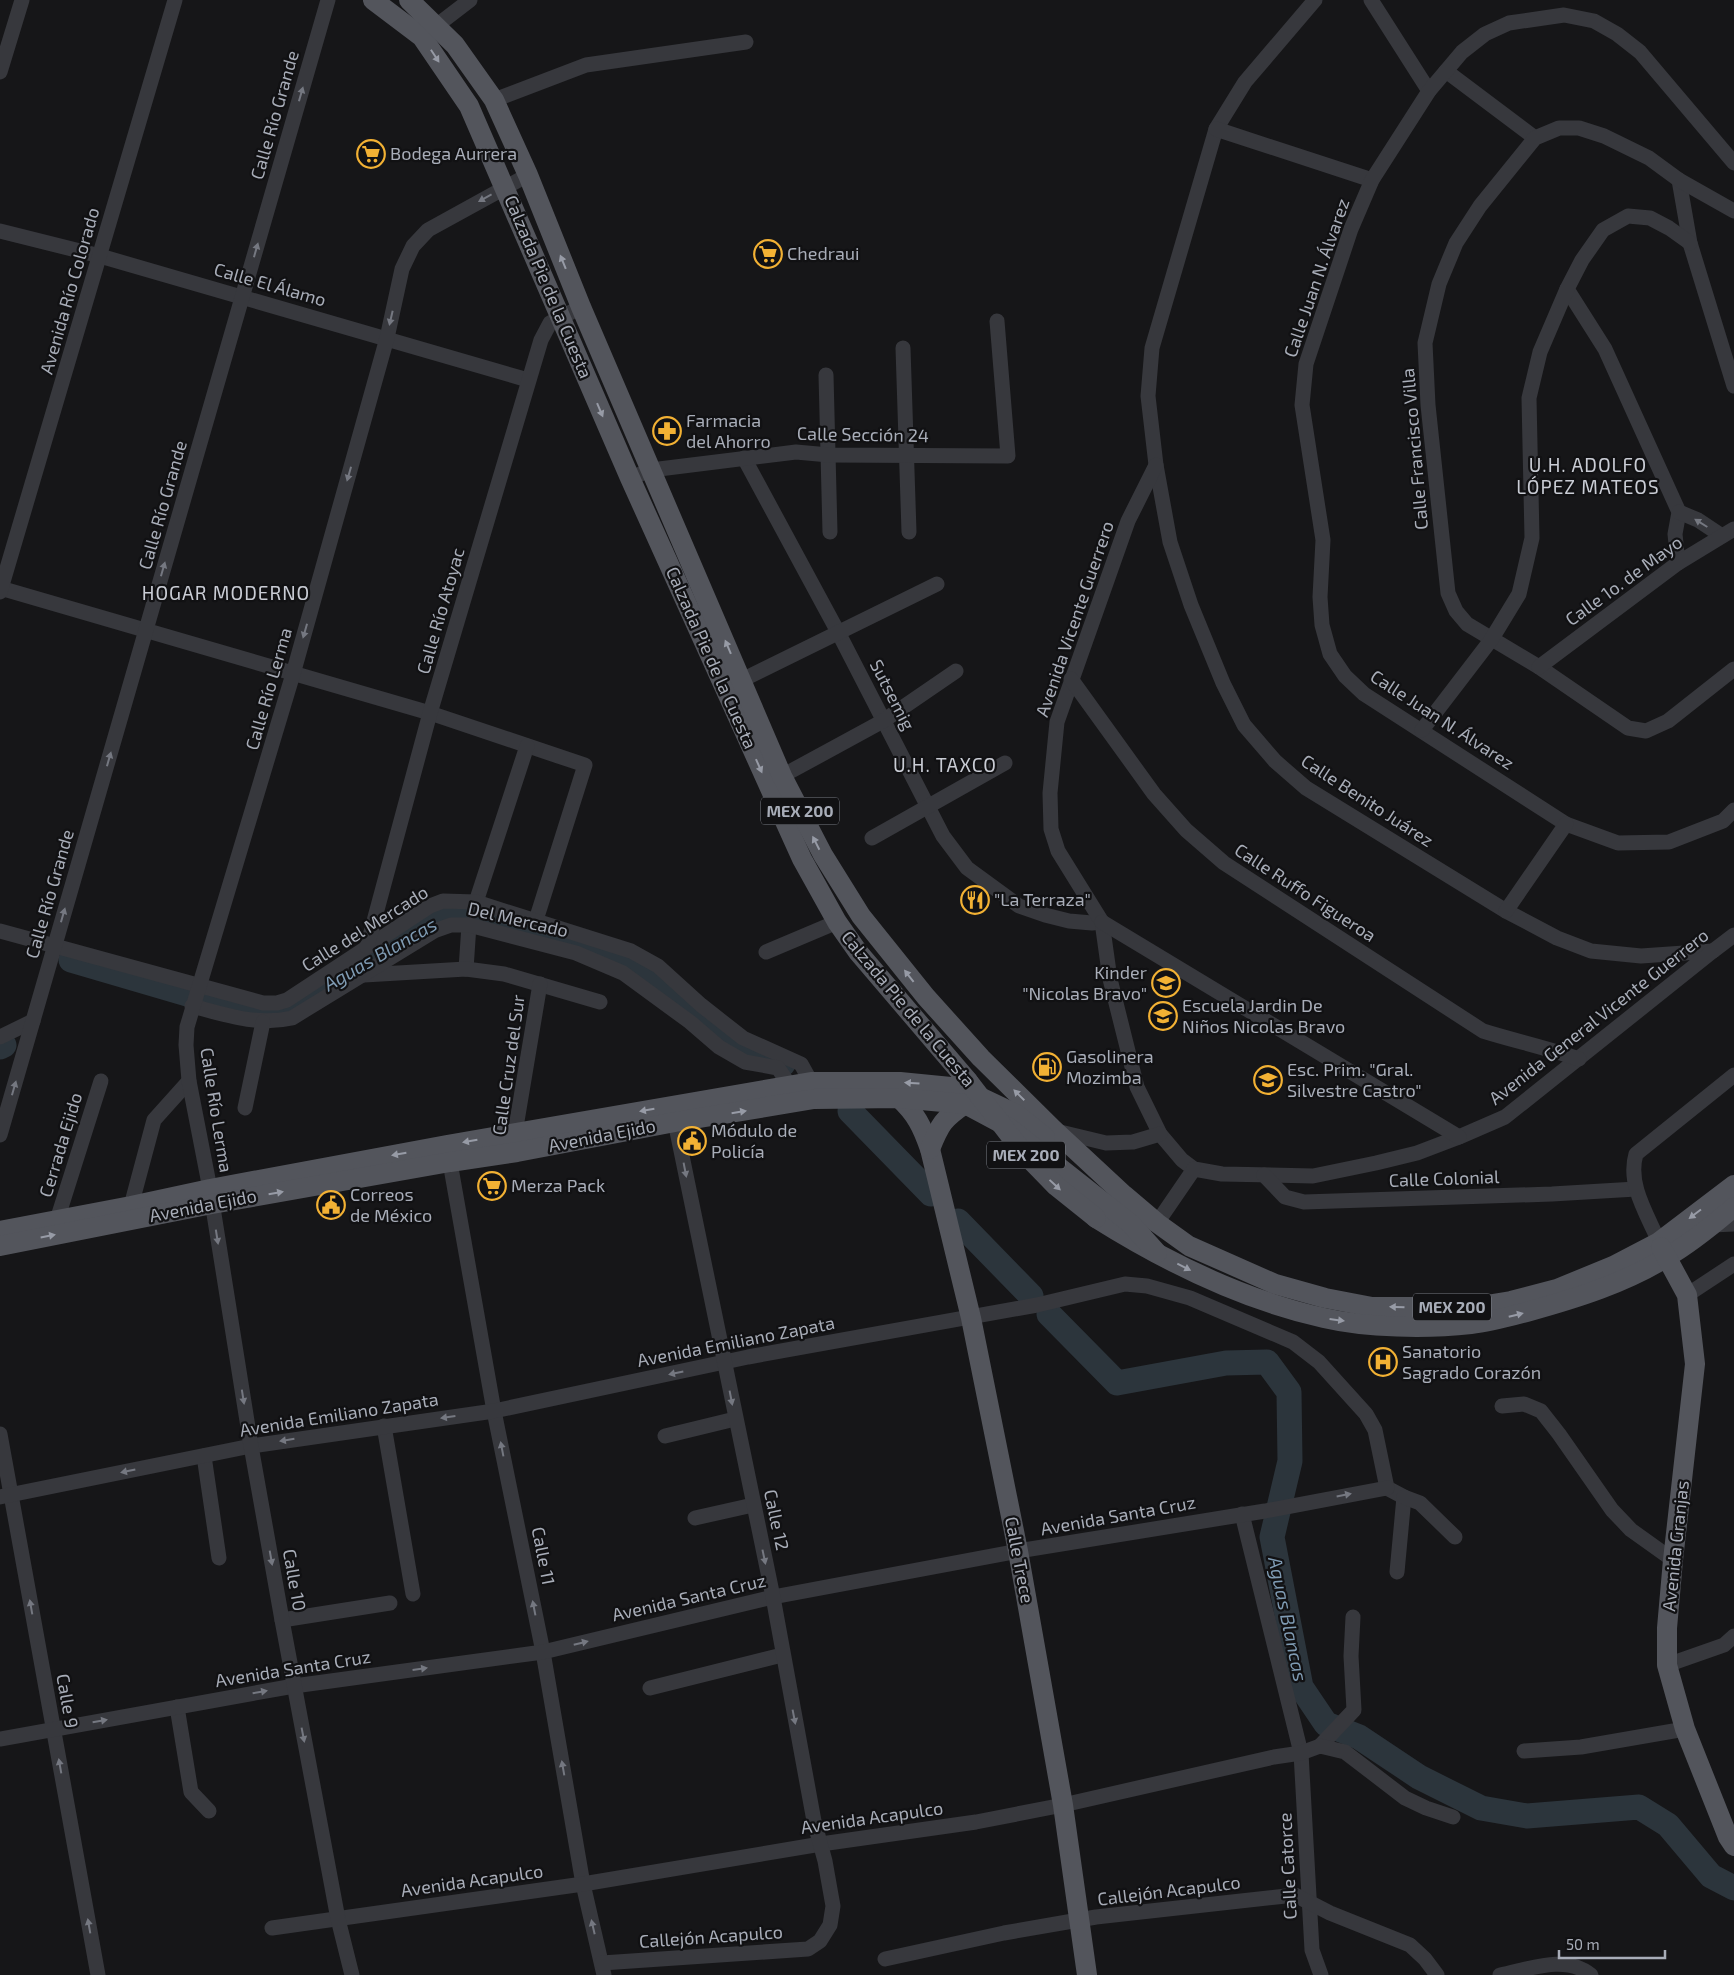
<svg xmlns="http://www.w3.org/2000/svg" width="1734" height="1975" viewBox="0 0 1734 1975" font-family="'Exo 2',sans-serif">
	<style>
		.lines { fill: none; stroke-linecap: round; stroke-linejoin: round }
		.river { stroke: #2c353c; stroke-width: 25 }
		.minor { stroke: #37383d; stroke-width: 15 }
		.major { stroke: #53555c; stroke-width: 20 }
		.major-bridge { stroke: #53555c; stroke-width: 20 }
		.oneway { fill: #979ba6 }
		.oneway2 { fill: #757881 }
		.labels { text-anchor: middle; stroke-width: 4.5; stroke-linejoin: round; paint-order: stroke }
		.shield { fill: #111113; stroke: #7b7e86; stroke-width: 1 }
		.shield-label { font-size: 16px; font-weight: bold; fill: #a8adb8 }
		.street-label { font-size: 18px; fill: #a8adb8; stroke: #111113 }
		.poi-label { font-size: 18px; fill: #a8adb8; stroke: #111113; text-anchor: start }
		.neighbourhood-label { font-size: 19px; letter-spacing: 1px; fill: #c9ccd4; stroke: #111113 }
		.water-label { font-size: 19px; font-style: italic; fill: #7f9bb3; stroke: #111113 }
	</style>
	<rect width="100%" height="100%" fill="#161618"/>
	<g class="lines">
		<g class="river">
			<path d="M71,960L211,1001L267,1014L290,1007L431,920L463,912L556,938L648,971L721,1034L750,1051L783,1064"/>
			<path d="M0,1047L4,1045"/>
			<path d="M850,1111L931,1194"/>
			<path d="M958,1221L1031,1296"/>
			<path d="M1049,1314L1117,1383L1226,1363L1267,1362L1289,1392L1290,1461L1272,1537L1301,1687L1326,1724L1359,1737L1419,1777L1481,1808L1527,1816L1639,1807L1668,1825L1711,1876L1734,1888"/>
		</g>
		<g class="minor">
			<path d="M1315,0L1245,82L1216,129L1152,348L1148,396L1156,465L1170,542L1191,605L1223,683L1244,725L1275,761L1306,788L1506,911L1557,938L1591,951L1641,956L1713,951"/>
			<path d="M1371,0L1429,91"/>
			<path d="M427,33L470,0"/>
			<path d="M1446,71L1535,138"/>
			<path d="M0,72L22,0"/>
			<path d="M494,100L586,65L746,42"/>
			<path d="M1216,129L1372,180"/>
			<path d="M1734,163L1640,52L1617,34L1594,21L1564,15L1509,23L1485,34L1462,52L1429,91L1372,180L1351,229L1306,364L1302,405L1323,540L1320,597L1322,625L1330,654L1345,676L1364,694L1566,824L1618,843L1669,842L1723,821L1734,810"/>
			<path d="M1679,180L1690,243L1734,386"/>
			<path d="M1734,211L1679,180L1649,158L1604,136L1579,128H1559L1535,138L1480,206L1456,243L1439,284L1425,343L1428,405L1448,593L1456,611L1467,624L1539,667L1628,728L1646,731L1668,721L1734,669"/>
			<path d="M0,231L100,256L528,380"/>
			<path d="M1567,289L1605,349L1679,512L1675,534L1678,563"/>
			<path d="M903,348L909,532"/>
			<path d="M826,375L830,532"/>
			<path d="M744,458L838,632L943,836L967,868L1019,906L1045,915L1069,921L1092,923L1102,922"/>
			<path d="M1156,465L1128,521L1057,722L1050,793L1051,829L1058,851L1102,922L1110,979L1137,1087L1160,1134L1182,1160L1194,1169L1222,1174L1313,1176L1376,1163L1417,1153L1459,1137L1505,1117L1713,951L1734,935"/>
			<path d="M630,478L651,470L796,452L829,455L1008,456L997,321"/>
			<path d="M1679,512L1698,520L1722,536"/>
			<path d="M0,588L430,713L585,765L536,920"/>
			<path d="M0,592L175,0"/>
			<path d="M1539,667L1678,563L1734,529"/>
			<path d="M1071,679L1154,794L1186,830L1224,863L1483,1031C1515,1041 1548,1048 1579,1059"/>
			<path d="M742,680L937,584"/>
			<path d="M1422,730L1491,640L1519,594L1532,538L1529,398L1540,352L1567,289L1582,260L1603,230L1628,216L1650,218L1669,228L1690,243"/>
			<path d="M782,776L883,721L956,671"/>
			<path d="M872,838L1005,763"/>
			<path d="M476,902L527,746"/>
			<path d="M1506,911L1566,824"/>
			<path d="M1102,922L1459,1137"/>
			<path d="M0,931L263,1003H277L287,1000L430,906L443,901L476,902L631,951L658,966L701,1005L743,1038L801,1064L811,1082L812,1091"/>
			<path d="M367,947L430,713L541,340L550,323L581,307"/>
			<path d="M766,952L837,922"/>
			<path d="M466,969L469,925"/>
			<path d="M364,975L466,969L504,974L600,1002"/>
			<path d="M192,1006C226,1015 257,1026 292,1018L434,931L451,925H469L576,953L623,973L690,1022L719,1047L745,1062L778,1068L790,1086"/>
			<path d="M0,1037L33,1021"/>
			<path d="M245,1108L263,1022"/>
			<path d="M1056,1131L1106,1143L1133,1142L1160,1134"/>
			<path d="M0,1135L328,0"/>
			<path d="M516,1143L515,1133L540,984"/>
			<path d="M448,1151L494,1411L543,1652L583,1884L604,1975"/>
			<path d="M1264,1175L1285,1197L1304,1202L1552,1194L1636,1189"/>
			<path d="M131,1206L154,1120L189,1081"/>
			<path d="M57,1220L101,1081"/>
			<path d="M1157,1223L1194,1169"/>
			<path d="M1712,1225L1734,1224"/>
			<path d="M1659,1242C1647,1214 1627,1184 1636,1154L1734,1075"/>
			<path d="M1687,1295L1734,1264"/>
			<path d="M1502,1406L1524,1404L1541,1411L1559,1434L1612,1510L1631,1530L1673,1560"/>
			<path d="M384,1426L413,1594"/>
			<path d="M0,1434L98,1975"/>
			<path d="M665,1436L735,1419"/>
			<path d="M204,1456L219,1558"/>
			<path d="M1387,1488L1404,1497L1397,1572"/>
			<path d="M0,1497L251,1446L494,1411L748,1357L1037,1305L1125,1284L1147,1286L1190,1298L1293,1342L1319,1362L1366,1414L1375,1430L1387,1488"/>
			<path d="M1404,1497L1420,1503L1455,1537"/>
			<path d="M1242,1514L1301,1753L1312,1950L1321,1975"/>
			<path d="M695,1518L753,1505"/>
			<path d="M282,1620L390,1603"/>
			<path d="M1667,1665L1724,1645L1734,1636"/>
			<path d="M650,1688L782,1655"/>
			<path d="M177,1707L191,1792L209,1811"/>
			<path d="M0,1739L294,1686L543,1652L773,1597L1018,1551L1265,1511L1387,1488"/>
			<path d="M1320,1746L1354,1710L1351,1656L1353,1617"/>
			<path d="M1524,1751L1581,1747L1685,1729"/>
			<path d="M272,1928L583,1884L821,1844L976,1822L1063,1805L1274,1757L1301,1753L1320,1746L1345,1752L1405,1798L1426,1808L1453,1817"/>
			<path d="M885,1959L1004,1933L1096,1917L1295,1895L1330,1913L1410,1945L1425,1959L1437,1975"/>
			<path d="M602,1963L808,1949L820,1941L830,1925L833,1906L825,1861L814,1821L773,1597L673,1112"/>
			<path d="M352,1975L338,1919L282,1620L251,1446L210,1189L189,1081L186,1045L187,1027L293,674L387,338L402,269L413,246L428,230L528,175"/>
			<path d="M1500,1975C1530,1969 1565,1954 1591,1975"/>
		</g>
		<g class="major">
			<path d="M373,0L422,37L469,106L630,478L802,859L837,922L858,952L968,1081"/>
			<path d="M409,0L455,45L494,100L528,175L581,307L782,776L823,855L861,916L926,997L981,1058L1054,1130L1124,1195L1157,1223L1189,1246L1275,1284L1325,1298L1372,1307H1474L1511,1301L1557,1289L1613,1266L1659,1242L1734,1185"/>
			<path d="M899,1098C916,1114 922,1126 930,1149L971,1318L1018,1551L1063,1805L1087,1975"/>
			<path d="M930,1149C940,1124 943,1119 965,1104"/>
			<path d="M1096,1218C1166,1262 1243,1300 1324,1318C1367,1328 1427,1329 1471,1324C1491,1322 1511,1316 1530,1311C1577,1298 1625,1283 1667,1257C1691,1243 1713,1225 1734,1207"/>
			<path d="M0,1231L131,1206L210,1189L447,1145L811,1082H900L961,1088L1016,1114L1045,1137"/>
			<path d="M0,1246L212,1204L450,1162L517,1152L675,1122L814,1099L899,1098L965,1104L1008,1127L1131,1224L1157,1253"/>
			<path d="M1661,1247L1687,1295L1695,1364L1673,1560L1667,1628V1665L1685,1729L1728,1837L1734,1846"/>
		</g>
		<path class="major-bridge" d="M968,1081L1022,1151L1056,1186L1096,1218"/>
	</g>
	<defs><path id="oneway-solid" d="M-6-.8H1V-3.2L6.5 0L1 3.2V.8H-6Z" transform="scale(1.25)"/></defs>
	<g class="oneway">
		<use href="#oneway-solid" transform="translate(435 56) rotate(57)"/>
		<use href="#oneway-solid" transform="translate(563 262) rotate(-112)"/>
		<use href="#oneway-solid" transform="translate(600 410) rotate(67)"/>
		<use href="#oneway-solid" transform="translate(728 647) rotate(-113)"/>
		<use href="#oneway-solid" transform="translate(759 766) rotate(66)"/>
		<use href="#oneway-solid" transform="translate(816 843) rotate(-117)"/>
		<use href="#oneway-solid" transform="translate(909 976) rotate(-128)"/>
		<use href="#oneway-solid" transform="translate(912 1083) rotate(-176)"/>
		<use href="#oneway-solid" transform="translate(1019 1095) rotate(-135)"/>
		<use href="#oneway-solid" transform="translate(647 1110) rotate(170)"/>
		<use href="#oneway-solid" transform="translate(739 1112) rotate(-9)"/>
		<use href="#oneway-solid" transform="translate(470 1141) rotate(170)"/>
		<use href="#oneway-solid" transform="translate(399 1154) rotate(170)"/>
		<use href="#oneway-solid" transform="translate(1055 1185) rotate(43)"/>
		<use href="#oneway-solid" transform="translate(276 1193) rotate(-10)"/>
		<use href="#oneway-solid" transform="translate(1695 1214) rotate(143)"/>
		<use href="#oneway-solid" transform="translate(48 1236) rotate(-11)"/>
		<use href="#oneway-solid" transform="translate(1184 1267) rotate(27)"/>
		<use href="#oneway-solid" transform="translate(1397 1307) rotate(-179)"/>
		<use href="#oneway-solid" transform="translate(1516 1315) rotate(-14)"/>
		<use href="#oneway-solid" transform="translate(1337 1320) rotate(7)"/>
	</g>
	<g class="oneway2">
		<use href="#oneway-solid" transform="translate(301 94) rotate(-74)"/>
		<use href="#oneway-solid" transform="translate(485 198) rotate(151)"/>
		<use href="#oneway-solid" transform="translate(256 250) rotate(-74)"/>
		<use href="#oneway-solid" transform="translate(391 318) rotate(103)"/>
		<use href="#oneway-solid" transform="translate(349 474) rotate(106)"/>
		<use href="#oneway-solid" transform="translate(1701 523) rotate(-148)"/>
		<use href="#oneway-solid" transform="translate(163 569) rotate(-74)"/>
		<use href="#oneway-solid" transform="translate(305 631) rotate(106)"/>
		<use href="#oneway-solid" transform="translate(109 759) rotate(-74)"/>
		<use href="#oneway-solid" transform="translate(63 915) rotate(-74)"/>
		<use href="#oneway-solid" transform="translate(14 1088) rotate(-74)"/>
		<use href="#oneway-solid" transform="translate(685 1170) rotate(79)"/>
		<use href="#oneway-solid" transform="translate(217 1237) rotate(81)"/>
		<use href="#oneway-solid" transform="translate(676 1373) rotate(168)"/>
		<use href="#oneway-solid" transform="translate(243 1397) rotate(81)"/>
		<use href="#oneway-solid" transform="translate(731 1398) rotate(79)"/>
		<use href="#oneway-solid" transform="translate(448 1417) rotate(172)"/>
		<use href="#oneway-solid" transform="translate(287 1440) rotate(171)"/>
		<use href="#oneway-solid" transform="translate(502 1449) rotate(-101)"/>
		<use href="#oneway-solid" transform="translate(128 1471) rotate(168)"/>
		<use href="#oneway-solid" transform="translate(1344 1495) rotate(-11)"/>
		<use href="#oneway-solid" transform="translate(764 1557) rotate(78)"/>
		<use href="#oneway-solid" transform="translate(271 1558) rotate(80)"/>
		<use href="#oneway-solid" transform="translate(31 1607) rotate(-100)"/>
		<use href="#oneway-solid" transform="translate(534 1608) rotate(-101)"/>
		<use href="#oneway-solid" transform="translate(581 1643) rotate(-14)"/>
		<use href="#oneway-solid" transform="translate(420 1669) rotate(-8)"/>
		<use href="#oneway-solid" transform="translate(260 1692) rotate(-10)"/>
		<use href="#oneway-solid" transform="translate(794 1717) rotate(79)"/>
		<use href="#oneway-solid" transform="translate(100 1721) rotate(-10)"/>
		<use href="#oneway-solid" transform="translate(303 1735) rotate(79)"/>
		<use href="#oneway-solid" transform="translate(60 1766) rotate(-100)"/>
		<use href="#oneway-solid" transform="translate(563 1768) rotate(-100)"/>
		<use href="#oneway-solid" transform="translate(89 1926) rotate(-100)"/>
		<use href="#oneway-solid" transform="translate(593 1927) rotate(-103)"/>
	</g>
	<defs>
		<symbol id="supermarket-ring" viewBox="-11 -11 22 22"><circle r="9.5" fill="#111113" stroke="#f2b134" stroke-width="1.5"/><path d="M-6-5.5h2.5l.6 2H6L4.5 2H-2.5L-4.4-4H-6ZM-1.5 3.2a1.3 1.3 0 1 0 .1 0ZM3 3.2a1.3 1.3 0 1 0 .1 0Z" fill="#f2b134"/></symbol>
		<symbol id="pharmacy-ring" viewBox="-11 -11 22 22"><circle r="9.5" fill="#111113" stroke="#f2b134" stroke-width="1.5"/><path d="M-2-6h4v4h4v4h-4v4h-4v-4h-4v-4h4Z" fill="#f2b134"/></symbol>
		<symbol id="restaurant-ring" viewBox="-11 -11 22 22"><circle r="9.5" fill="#111113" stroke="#f2b134" stroke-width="1.5"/><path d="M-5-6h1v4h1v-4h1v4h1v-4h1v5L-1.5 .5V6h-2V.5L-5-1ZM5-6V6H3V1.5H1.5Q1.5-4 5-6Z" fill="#f2b134"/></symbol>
		<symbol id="school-ring" viewBox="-11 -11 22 22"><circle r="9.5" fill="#111113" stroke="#f2b134" stroke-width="1.5"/><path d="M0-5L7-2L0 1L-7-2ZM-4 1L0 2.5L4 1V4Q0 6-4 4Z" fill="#f2b134"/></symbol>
		<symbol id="fuel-ring" viewBox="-11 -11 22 22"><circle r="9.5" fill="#111113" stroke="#f2b134" stroke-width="1.5"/><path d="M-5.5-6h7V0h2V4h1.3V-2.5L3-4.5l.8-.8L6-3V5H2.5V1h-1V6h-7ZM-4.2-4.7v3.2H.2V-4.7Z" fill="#f2b134"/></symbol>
		<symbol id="civic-ring" viewBox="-11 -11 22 22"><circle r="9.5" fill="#111113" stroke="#f2b134" stroke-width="1.5"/><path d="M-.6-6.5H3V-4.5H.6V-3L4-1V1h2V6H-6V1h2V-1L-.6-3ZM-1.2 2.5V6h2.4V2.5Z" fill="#f2b134"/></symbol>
		<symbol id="hospital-ring" viewBox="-11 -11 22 22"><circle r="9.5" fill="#111113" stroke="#f2b134" stroke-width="1.5"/><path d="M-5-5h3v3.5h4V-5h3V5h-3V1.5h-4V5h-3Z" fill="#f2b134"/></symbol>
	</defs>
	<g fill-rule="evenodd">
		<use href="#supermarket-ring" x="355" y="138" width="32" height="32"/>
		<use href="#supermarket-ring" x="752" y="238" width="32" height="32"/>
		<use href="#pharmacy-ring" x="651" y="415" width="32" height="32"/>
		<use href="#restaurant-ring" x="959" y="884" width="32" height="32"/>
		<use href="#school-ring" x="1150" y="967" width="32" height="32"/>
		<use href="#school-ring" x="1147" y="1000" width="32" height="32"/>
		<use href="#fuel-ring" x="1031" y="1051" width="32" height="32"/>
		<use href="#school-ring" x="1252" y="1064" width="32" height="32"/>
		<use href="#civic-ring" x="676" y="1125" width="32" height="32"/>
		<use href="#supermarket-ring" x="476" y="1170" width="32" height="32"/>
		<use href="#civic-ring" x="315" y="1189" width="32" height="32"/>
		<use href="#hospital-ring" x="1367" y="1346" width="32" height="32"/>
	</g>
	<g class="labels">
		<g class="shield">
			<rect x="761" y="797.5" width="78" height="27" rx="4"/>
			<rect x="987" y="1141.5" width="78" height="27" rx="4"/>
			<rect x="1413" y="1293.5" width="78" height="27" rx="4"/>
		</g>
		<g class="shield-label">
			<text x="800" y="817">MEX 200</text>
			<text x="1026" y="1161">MEX 200</text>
			<text x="1452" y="1313">MEX 200</text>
		</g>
		<g class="street-label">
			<text transform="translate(275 115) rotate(-74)" y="6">Calle Río Grande</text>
			<text transform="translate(1317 278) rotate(-71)" y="6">Calle Juan N. Álvarez</text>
			<text transform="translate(270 285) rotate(16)" y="6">Calle El Álamo</text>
			<text transform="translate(548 287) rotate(67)" y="6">Calzada Pie de la Cuesta</text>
			<text transform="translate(70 291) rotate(-74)" y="6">Avenida Río Colorado</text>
			<text transform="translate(863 435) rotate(1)" y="6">Calle Sección 24</text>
			<text transform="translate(1415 449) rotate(-95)" y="6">Calle Francisco Villa</text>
			<text transform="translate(163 505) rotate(-74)" y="6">Calle Río Grande</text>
			<text transform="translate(1624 581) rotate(-36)" y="6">Calle 1o. de Mayo</text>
			<text transform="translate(441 611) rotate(-74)" y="6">Calle Río Atoyac</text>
			<text transform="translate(1075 619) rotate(-71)" y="6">Avenida Vicente Guerrero</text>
			<text transform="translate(711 658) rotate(66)" y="6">Calzada Pie de la Cuesta</text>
			<text transform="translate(269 689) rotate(-74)" y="6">Calle Río Lerma</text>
			<text transform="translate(892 695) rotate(63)" y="6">Sutsemig</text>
			<text transform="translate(1442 720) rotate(33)" y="6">Calle Juan N. Álvarez</text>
			<text transform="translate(1367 801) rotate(33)" y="6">Calle Benito Juárez</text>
			<text transform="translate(1305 893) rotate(33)" y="6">Calle Ruffo Figueroa</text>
			<text transform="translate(50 894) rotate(-74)" y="6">Calle Río Grande</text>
			<text transform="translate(518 920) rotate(13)" y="6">Del Mercado</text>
			<text transform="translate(365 929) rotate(-32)" y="6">Calle del Mercado</text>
			<text transform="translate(908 1009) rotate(50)" y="6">Calzada Pie de la Cuesta</text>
			<text transform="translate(1599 1017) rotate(-38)" y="6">Avenida General Vicente Guerrero</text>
			<text transform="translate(509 1065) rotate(-82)" y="6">Calle Cruz del Sur</text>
			<text transform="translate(216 1110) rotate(81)" y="6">Calle Río Lerma</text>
			<text transform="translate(602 1136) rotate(-11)" y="6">Avenida Ejido</text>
			<text transform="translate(61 1145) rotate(-73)" y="6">Cerrada Ejido</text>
			<text transform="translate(1444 1179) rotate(-2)" y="6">Calle Colonial</text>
			<text transform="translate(203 1206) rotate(-11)" y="6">Avenida Ejido</text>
			<text transform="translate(736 1342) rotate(-11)" y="6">Avenida Emiliano Zapata</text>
			<text transform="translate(339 1415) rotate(-9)" y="6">Avenida Emiliano Zapata</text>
			<text transform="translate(1118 1516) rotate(-10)" y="6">Avenida Santa Cruz</text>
			<text transform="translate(776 1520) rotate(78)" y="6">Calle 12</text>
			<text transform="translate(1676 1546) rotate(-84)" y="6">Avenida Granjas</text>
			<text transform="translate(543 1556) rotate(79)" y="6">Calle 11</text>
			<text transform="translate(1019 1560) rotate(79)" y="6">Calle Trece</text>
			<text transform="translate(294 1580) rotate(80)" y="6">Calle 10</text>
			<text transform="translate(689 1598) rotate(-13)" y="6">Avenida Santa Cruz</text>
			<text transform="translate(293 1669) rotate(-9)" y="6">Avenida Santa Cruz</text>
			<text transform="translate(67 1701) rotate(80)" y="6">Calle 9</text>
			<text transform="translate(872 1818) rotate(-8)" y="6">Avenida Acapulco</text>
			<text transform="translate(1288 1866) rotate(-93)" y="6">Calle Catorce</text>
			<text transform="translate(472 1881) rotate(-8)" y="6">Avenida Acapulco</text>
			<text transform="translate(1169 1891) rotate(-7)" y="6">Callejón Acapulco</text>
			<text transform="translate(711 1937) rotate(-4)" y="6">Callejón Acapulco</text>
		</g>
		<g class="poi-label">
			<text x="390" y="160">Bodega Aurrera</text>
			<text x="787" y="260">Chedraui</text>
			<text x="686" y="427">Farmacia<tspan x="686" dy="21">del Ahorro</tspan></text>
			<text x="994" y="906">"La Terraza"</text>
			<text x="1147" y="979" text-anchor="end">Kinder<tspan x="1147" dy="21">"Nicolas Bravo"</tspan></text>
			<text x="1182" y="1012">Escuela Jardin De<tspan x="1182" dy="21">Niños Nicolas Bravo</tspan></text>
			<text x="1066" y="1063">Gasolinera<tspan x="1066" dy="21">Mozimba</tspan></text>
			<text x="1287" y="1076">Esc. Prim. "Gral.<tspan x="1287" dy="21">Silvestre Castro"</tspan></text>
			<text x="711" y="1137">Módulo de<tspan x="711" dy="21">Policía</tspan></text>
			<text x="511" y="1192">Merza Pack</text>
			<text x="350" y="1201">Correos<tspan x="350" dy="21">de México</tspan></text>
			<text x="1402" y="1358">Sanatorio<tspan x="1402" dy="21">Sagrado Corazón</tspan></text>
		</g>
		<g class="neighbourhood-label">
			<text x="1588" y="472">U.H. ADOLFO<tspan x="1588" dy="22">LÓPEZ MATEOS</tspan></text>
			<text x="226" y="600">HOGAR MODERNO</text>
			<text x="945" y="772">U.H. TAXCO</text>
		</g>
		<g class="water-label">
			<text transform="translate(380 954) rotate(-30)" y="7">Aguas Blancas</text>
			<text transform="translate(1288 1619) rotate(78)" y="7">Aguas Blancas</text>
		</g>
	</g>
	<path d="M1559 1950v8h106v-8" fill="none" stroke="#a8adb8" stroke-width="2.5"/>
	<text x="1566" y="1950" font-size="15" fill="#a8adb8" stroke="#111113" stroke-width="4" paint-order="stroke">50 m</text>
</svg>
